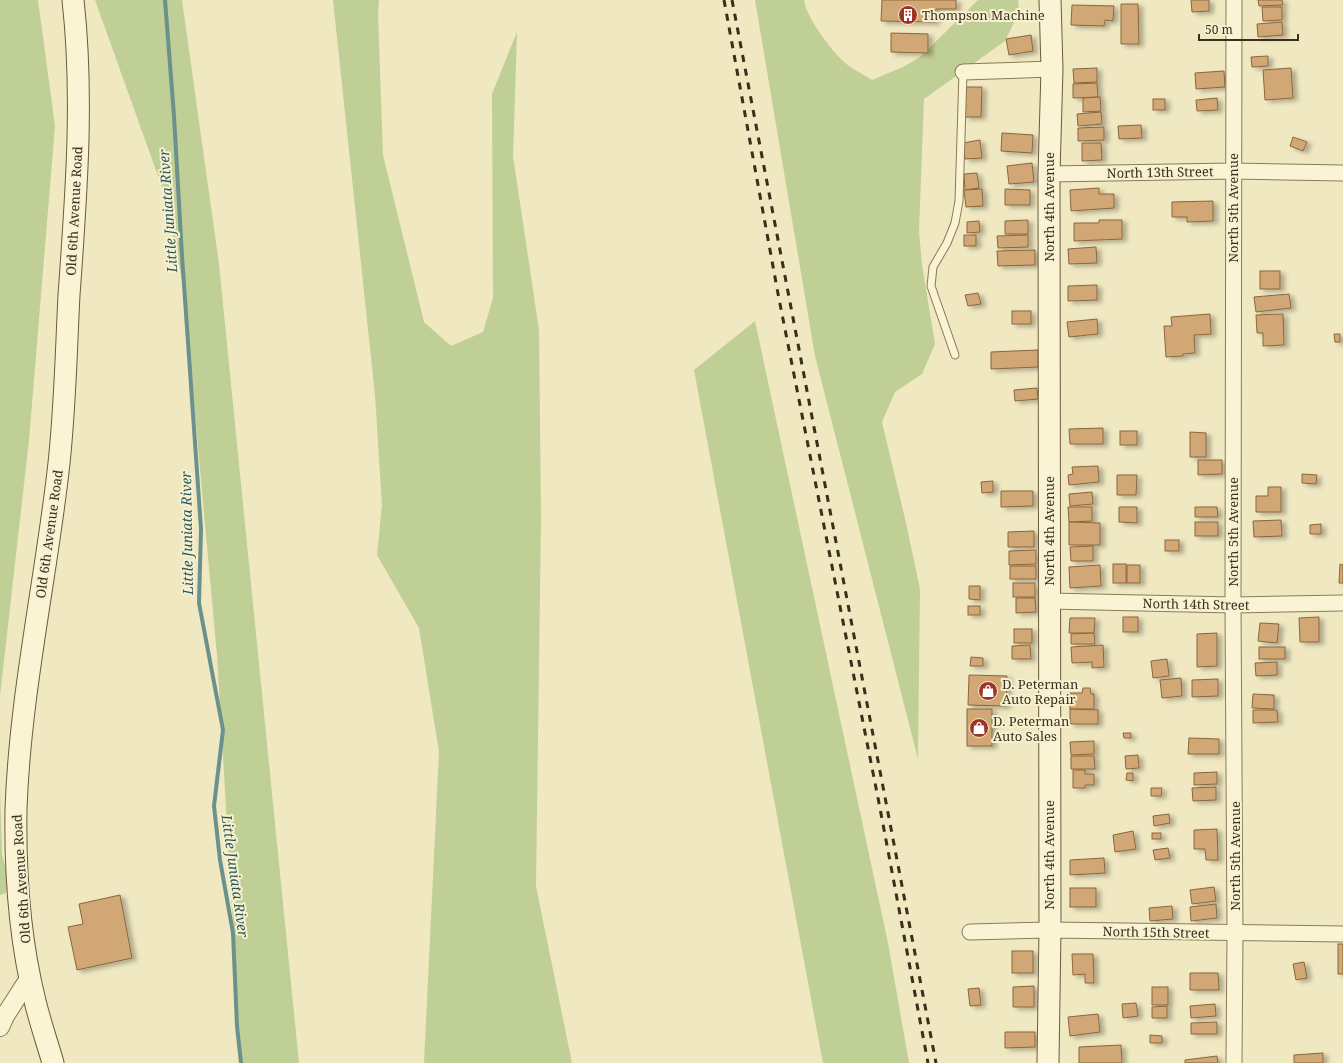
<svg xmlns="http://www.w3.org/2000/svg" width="1343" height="1063" viewBox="0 0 1343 1063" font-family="'Noto Serif',serif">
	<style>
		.green { fill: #c0cf95 }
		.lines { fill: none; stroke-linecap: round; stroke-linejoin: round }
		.stream { stroke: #6b918c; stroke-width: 4 }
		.building { fill: #d0a775; stroke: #8b663c; filter: url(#shadow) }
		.service-casing { stroke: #8b7a58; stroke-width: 9 }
		.minor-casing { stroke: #8b7a58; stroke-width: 17 }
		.tertiary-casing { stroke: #8b7a58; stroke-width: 20 }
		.secondary-casing { stroke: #6c5a3b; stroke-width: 23 }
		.service { stroke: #faf4d5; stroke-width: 7 }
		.minor { stroke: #faf4d5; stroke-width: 15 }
		.tertiary { stroke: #faf4d5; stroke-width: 18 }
		.secondary { stroke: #faf4d5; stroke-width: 21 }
		.rail { stroke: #3a2f1d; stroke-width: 3; stroke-dasharray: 7 7; stroke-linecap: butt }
		.labels { text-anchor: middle; stroke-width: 4; stroke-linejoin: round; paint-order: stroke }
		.poi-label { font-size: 13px; fill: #3a2f1d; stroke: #f7f1d1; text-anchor: start }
		.street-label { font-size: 13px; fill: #3a2f1d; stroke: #f7f1d1 }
		.water-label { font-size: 14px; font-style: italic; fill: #2b575a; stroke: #f7f1d1 }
	</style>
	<defs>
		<filter id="shadow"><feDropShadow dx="4.5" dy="2.5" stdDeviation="2" flood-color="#0004"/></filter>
	</defs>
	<rect width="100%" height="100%" fill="#f0e8c1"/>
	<g class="green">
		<path d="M0,0H38L55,126L29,440L0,696Z"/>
		<path d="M95,0H182L219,264L299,1063H241L217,655L183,283L163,190Z"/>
		<path d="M333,0H379L378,14L383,155L424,322L451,346L483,332L493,298L492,94L517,32L513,156L539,330L541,517L536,886L572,1063H424L439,752L419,628L377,555L382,505L375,395Z"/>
		<path d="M755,0H804C806,17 831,50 844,62C852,69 863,74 872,80L903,67L920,57L978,0H1018L1019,12L1005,41L924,99L919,231L922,265L935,344L922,374L895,392L882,422L906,523L920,589L918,759L815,356Z"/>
		<path d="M755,321L888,943L909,1063H823L694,370Z"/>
		<path d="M0,789L2,855L9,878L6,893L0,895Z"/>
	</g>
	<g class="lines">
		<path class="stream" d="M165,0L174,116L182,256L201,529L199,603L223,730L214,806L220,860L233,933L237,1026L241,1063"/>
	</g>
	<g class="building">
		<path d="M882,0H956V9H936L935,22L881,21Z"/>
		<path d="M1191,0H1209V11L1192,12Z"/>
		<path d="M1258,0H1282L1283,5L1259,6Z"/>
		<path d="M1121,4H1138L1139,44H1121Z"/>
		<path d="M1072,5L1114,6L1113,21L1105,20L1104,26L1071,25Z"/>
		<path d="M1262,7H1282V20L1263,21Z"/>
		<path d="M1282,22L1283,35L1258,37L1257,24Z"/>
		<path d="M891,33L928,34V53L891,52Z"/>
		<path d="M1031,35L1033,51L1009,55L1006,39Z"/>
		<path d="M1268,56V66L1252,67L1251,57Z"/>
		<path d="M1097,68V82L1074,83L1073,69Z"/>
		<path d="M1291,68L1293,98L1265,100L1263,70Z"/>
		<path d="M1224,71L1225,87L1196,89L1195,73Z"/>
		<path d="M1097,83L1098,97L1073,98V84Z"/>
		<path d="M965,87H982L981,117H965Z"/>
		<path d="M1100,97L1101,111L1083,112V98Z"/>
		<path d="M1217,98L1218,110L1197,111L1196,100Z"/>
		<rect x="1153" y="99" width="12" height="11"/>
		<path d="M1101,112L1102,124L1078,126L1077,114Z"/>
		<path d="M1141,125L1142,138L1119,139L1118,126Z"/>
		<path d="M1104,127V140L1078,141V128Z"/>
		<path d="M1002,133L1033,135L1032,153L1001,151Z"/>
		<path d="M1293,137L1307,142L1303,151L1290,146Z"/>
		<path d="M980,140L982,158L965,159L963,143Z"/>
		<path d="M1082,143H1101L1102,160L1082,161Z"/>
		<path d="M1032,163L1034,182L1009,184L1007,166Z"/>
		<path d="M977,173L979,188L965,190L964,174Z"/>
		<path d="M1099,188V194H1114V208L1071,211L1070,190Z"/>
		<path d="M982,189L983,206L966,207L964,190Z"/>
		<path d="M1005,189L1030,190V205H1005Z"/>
		<path d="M1213,201V221L1187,222V217H1172V202Z"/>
		<path d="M1028,220V234H1005V221Z"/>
		<path d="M1099,220H1122V239L1074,241V223H1099Z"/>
		<path d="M979,221L980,232L967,233V222Z"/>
		<rect x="964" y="235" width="12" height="11"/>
		<path d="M1028,235V247L998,248L997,236Z"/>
		<path d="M1096,247L1097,263L1069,264L1068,249Z"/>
		<path d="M1035,250V265L998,266L997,251Z"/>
		<rect x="1260" y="271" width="20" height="18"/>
		<path d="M1097,285V300L1068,301V286Z"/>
		<path d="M978,293L981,304L968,306L965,295Z"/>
		<path d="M1289,294L1291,308L1256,312L1254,297Z"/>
		<rect x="1012" y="311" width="19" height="13"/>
		<path d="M1210,314L1211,334L1194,335L1195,353L1183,354V356L1166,357L1164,326H1172L1171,317Z"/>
		<path d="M1283,314L1284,345L1263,346V333H1257L1256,315Z"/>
		<path d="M1097,319L1098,334L1069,337L1067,322Z"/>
		<path d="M1334,334H1340V342H1335Z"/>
		<path d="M1038,350V367L991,369V352Z"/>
		<path d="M1037,388L1038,399L1015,401L1014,390Z"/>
		<path d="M1103,428V444H1070L1069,429Z"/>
		<rect x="1120" y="431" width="17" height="14"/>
		<path d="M1190,432L1206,433V457H1190Z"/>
		<path d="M1198,460H1222V474L1198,475Z"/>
		<path d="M1098,466L1099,482L1069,485L1068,475L1073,474L1072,467Z"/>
		<path d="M1302,474L1317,475L1316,484L1302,483Z"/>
		<path d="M1117,475H1137L1136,495H1117Z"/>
		<path d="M993,481V492L982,493L981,482Z"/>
		<path d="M1268,487H1281V512H1256V496H1268Z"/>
		<path d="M1001,491H1033V506L1001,507Z"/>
		<path d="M1092,492L1093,504L1070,506L1069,494Z"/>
		<path d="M1068,507H1092V521L1069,522Z"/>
		<path d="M1119,507H1137V523L1119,522Z"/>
		<path d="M1195,507H1217L1218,517H1195Z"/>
		<path d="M1281,520L1282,536L1254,537L1253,521Z"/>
		<path d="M1069,522L1100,523V545H1069Z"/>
		<rect x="1195" y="522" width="23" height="14"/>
		<path d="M1321,524V534H1310V525Z"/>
		<path d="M1034,531V547H1008V532Z"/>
		<rect x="1165" y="540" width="14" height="11"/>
		<path d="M1093,546V561H1071L1070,547Z"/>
		<path d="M1036,550V564L1009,565V551Z"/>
		<rect x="1113" y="564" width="13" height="19"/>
		<path d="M1340,564L1343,565V583H1339Z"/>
		<path d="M1100,565L1101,586L1070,588L1069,567Z"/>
		<rect x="1127" y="565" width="13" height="18"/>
		<rect x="1010" y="566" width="26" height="13"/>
		<rect x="1013" y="583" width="22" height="14"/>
		<path d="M969,586H980V600L969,599Z"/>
		<path d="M1016,598H1035L1036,612L1016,613Z"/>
		<rect x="968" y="606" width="12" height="9"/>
		<rect x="1123" y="617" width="15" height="15"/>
		<path d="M1319,617V642H1300L1299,618Z"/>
		<path d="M1070,618H1095L1094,633H1069Z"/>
		<path d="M1260,623L1279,624L1277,643L1258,641Z"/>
		<rect x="1014" y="629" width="18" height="14"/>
		<path d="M1094,633L1095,644H1071V634Z"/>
		<path d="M1217,633V666L1197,667V634Z"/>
		<path d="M1030,645L1031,659H1012V646Z"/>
		<path d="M1103,645L1104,667L1092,668V662L1072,663L1071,647Z"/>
		<rect x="1259" y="647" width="26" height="12"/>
		<path d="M971,657L983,658V666H970Z"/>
		<path d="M1167,659L1169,676L1153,678L1151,661Z"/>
		<path d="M1277,662V675L1256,676L1255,663Z"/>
		<path d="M969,675L1007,676L1006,706L968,705Z"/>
		<path d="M1181,678L1182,696L1162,698L1160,680Z"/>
		<path d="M1218,679V696L1192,697V680Z"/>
		<path d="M1083,688H1090L1091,694H1094V709H1070L1069,693H1082Z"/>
		<path d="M1253,694L1274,695V709L1252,708Z"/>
		<rect x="967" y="709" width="25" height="37"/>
		<path d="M1070,709L1098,710V724H1070Z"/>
		<path d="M1253,710H1277L1278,722L1253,723Z"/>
		<path d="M1123,733H1131V738H1124Z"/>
		<path d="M1189,738L1219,739V754H1188Z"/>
		<path d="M1094,741V754L1071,755L1070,742Z"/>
		<path d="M1138,755L1139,768L1126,769L1125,756Z"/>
		<path d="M1071,756H1094L1095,769H1071Z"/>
		<path d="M1073,770H1085V774H1094V785H1085V788H1073Z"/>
		<path d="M1217,772V784L1194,785V773Z"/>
		<path d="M1127,773H1133V781L1126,780Z"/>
		<path d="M1216,787V800L1193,801L1192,788Z"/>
		<path d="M1151,788H1162L1161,796H1151Z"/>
		<path d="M1169,814L1170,823L1154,826L1153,816Z"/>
		<path d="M1217,829L1218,860H1206L1205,849H1194V830Z"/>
		<path d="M1133,831L1136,849L1115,852L1113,835Z"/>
		<rect x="1152" y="833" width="9" height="6"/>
		<path d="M1168,848L1170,858L1155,860L1153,850Z"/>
		<path d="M1104,858L1105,873L1070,875V860Z"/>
		<path d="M1214,887L1216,901L1192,904L1190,890Z"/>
		<rect x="1070" y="888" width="26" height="19"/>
		<path d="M120,895L132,958L77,970L68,927L83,924L79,904Z"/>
		<path d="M1216,904L1217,918L1191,921L1190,907Z"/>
		<path d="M1172,906L1173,919L1150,921L1149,908Z"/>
		<rect x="1338" y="944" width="5" height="30"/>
		<rect x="1012" y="951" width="21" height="22"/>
		<path d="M1072,954H1093L1094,983H1085V974L1073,975Z"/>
		<path d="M1304,962L1307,978L1296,980L1293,964Z"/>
		<path d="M1190,973H1218L1219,990H1190Z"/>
		<path d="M1034,986V1007H1013V987Z"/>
		<rect x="1152" y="987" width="16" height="18"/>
		<path d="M979,988L981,1005L970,1006L968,989Z"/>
		<path d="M1136,1003L1138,1016L1123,1018L1122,1004Z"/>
		<path d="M1215,1004L1216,1016L1191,1018L1190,1006Z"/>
		<path d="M1167,1006V1018H1152V1007Z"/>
		<path d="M1098,1014L1100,1032L1070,1036L1068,1017Z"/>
		<path d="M1217,1022V1034H1191V1023Z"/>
		<path d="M1005,1032H1035V1047L1005,1048Z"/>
		<path d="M1150,1035L1162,1036V1043H1150Z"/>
		<path d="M1121,1045L1122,1063H1079V1047Z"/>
		<path d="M1323,1053V1063H1294V1055Z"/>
		<path d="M1217,1056L1218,1063H1185V1060Z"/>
	</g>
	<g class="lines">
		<defs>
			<path id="service" d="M955,355L931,286L933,267L947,243L955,223L959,201L963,72"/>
			<g id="minor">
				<path d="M963,72L1052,69"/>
				<path d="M1049,174L1233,171L1343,173"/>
				<path d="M1049,601L1233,605L1343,603"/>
				<path d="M970,932L1050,930L1343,934"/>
				<path d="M1234,1063L1235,934L1233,605L1234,0"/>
			</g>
			<path id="tertiary" d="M0,1027L5,1016L30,977"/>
			<g id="secondary">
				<path d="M53,1063C47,1042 40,1022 35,1001C20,941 15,870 16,809C20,696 45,584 58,472C65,414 66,354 69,295C76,197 84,98 73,0"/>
				<path d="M1048,1063L1050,930L1049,174L1052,69L1050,0"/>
			</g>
		</defs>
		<use href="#service" class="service-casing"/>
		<use href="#minor" class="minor-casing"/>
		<use href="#tertiary" class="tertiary-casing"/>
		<use href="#secondary" class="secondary-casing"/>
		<use href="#service" class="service"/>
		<use href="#minor" class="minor"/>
		<use href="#tertiary" class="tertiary"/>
		<use href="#secondary" class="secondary"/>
		<g class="rail">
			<path d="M724,0L779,299L879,803L928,1063"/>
			<path d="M732,0L936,1063"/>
		</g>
	</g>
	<defs>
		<symbol id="building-disc" viewBox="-11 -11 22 22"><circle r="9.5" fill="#9d3425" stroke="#f7f1d1"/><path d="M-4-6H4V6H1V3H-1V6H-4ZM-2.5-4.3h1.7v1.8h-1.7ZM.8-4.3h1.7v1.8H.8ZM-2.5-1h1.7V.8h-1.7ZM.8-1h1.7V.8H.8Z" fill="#fff"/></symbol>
		<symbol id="shop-disc" viewBox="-11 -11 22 22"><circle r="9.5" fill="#9d3425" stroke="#f7f1d1"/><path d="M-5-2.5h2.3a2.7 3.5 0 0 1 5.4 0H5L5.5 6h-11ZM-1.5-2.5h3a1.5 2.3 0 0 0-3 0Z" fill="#fff"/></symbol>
	</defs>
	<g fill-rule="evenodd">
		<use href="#building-disc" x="897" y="4" width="22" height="22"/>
		<use href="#shop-disc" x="977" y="680" width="22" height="22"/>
		<use href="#shop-disc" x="968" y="717" width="22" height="22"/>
	</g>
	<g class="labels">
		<g class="poi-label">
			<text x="922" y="20">Thompson Machine</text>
			<text x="1002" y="689">D. Peterman<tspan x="1002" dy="15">Auto Repair</tspan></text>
			<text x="993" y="726">D. Peterman<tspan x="993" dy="15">Auto Sales</tspan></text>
		</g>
		<g class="street-label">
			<text transform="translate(1160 172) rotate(-1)" y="5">North 13th Street</text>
			<text transform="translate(1049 207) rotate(-90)" y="5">North 4th Avenue</text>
			<text transform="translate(1233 208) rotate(-90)" y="5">North 5th Avenue</text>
			<text transform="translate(74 211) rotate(-87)" y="5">Old 6th Avenue Road</text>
			<text transform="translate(1049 531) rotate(-90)" y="5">North 4th Avenue</text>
			<text transform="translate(1233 532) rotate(-90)" y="5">North 5th Avenue</text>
			<text transform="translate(49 534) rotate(-82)" y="5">Old 6th Avenue Road</text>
			<text transform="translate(1196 604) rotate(1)" y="5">North 14th Street</text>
			<text transform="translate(1049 855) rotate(-90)" y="5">North 4th Avenue</text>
			<text transform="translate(1235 856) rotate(-90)" y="5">North 5th Avenue</text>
			<text transform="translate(21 879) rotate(-94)" y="5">Old 6th Avenue Road</text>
			<text transform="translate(1156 932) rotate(1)" y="5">North 15th Street</text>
		</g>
		<g class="water-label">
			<text transform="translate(168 211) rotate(-94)" y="5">Little Juniata River</text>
			<text transform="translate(187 533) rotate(-91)" y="5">Little Juniata River</text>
			<text transform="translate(235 876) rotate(82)" y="5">Little Juniata River</text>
		</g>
	</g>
	<path d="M1199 34v6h99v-6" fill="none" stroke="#3a2f1d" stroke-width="2"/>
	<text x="1205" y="34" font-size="12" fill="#3a2f1d" stroke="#f7f1d1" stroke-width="3" paint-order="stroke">50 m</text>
</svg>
